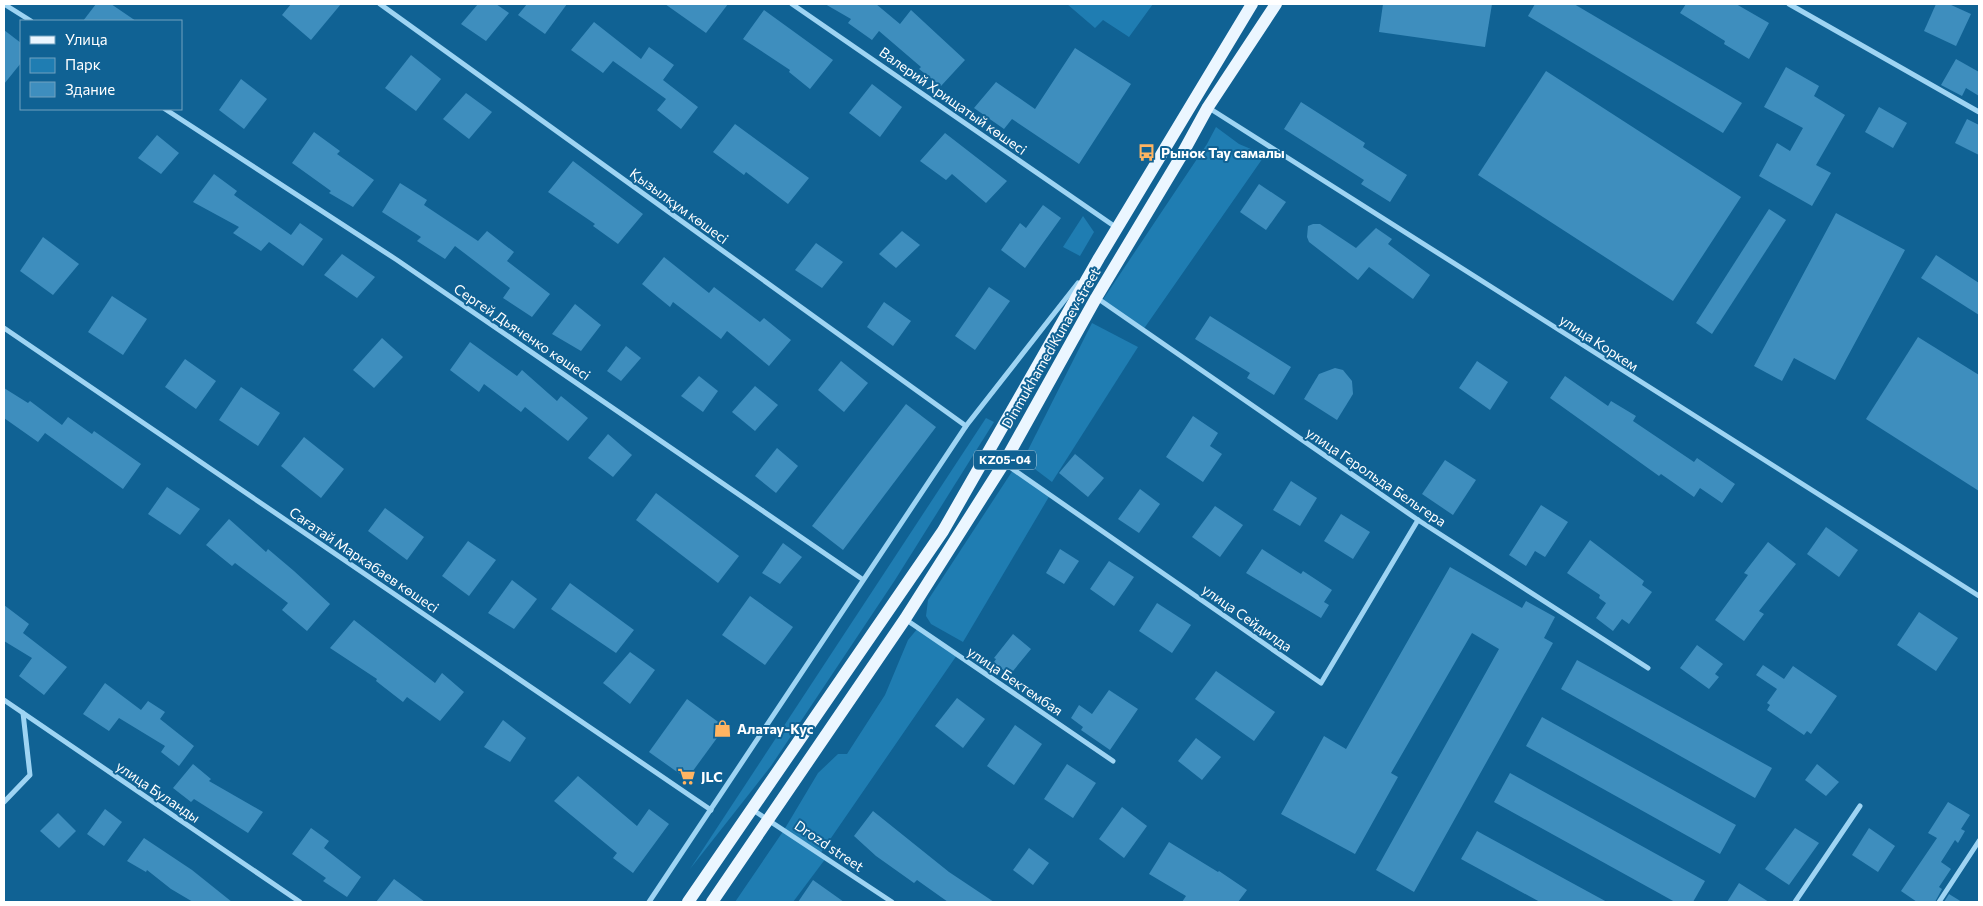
<svg xmlns="http://www.w3.org/2000/svg" width="1983" height="906" viewBox="0 0 1983 906" font-family="Commissioner,sans-serif">
	<style>
		.green { fill: #1f7db2 }
		.building { fill: #3e8ebe }
		.lines { fill: none; stroke-linecap: round; stroke-linejoin: round }
		.minor { stroke: #9ed4f3; stroke-width: 5 }
		.primary { stroke: #ebf6ff; stroke-width: 12 }
		.labels { text-anchor: middle; stroke-width: 4; stroke-linejoin: round; paint-order: stroke }
		.shield { fill: #106294; stroke: #b7d0df; stroke-width: 1 }
		.shield-label { font-size: 12px; font-weight: bold; fill: #fff }
		.street-label { font-size: 14px; fill: #fff; stroke: #106294 }
		.poi-label { font-size: 14px; font-weight: bold; fill: #fff; stroke: #106294; text-anchor: start }
	</style>
	<rect width="100%" height="100%" fill="#106294"/>
	<g class="green">
		<path d="M1067,4H1153L1129,37L1103,20L1095,28Z"/>
		<path d="M1216,127L1239,144L1265,155L1143,330L1102,301L1207,144Z"/>
		<path d="M1083,216L1094,232L1080,256L1063,247Z"/>
		<path d="M1092,323L1138,347L1052,482L1023,460Z"/>
		<path d="M986,418L994,422L895,580L771,766L690,869Z"/>
		<path d="M1013,470L1050,495L963,642L931,624L926,616L928,600Z"/>
		<path d="M918,628L957,655L820,854L826,858L793,902H735L784,830L818,773L838,754H847L885,695L908,640Z"/>
	</g>
	<g class="building">
		<path d="M96,4H111L136,21H83Z"/>
		<path d="M291,4H341L311,40L282,15Z"/>
		<path d="M478,4H496L509,13L486,41L461,24Z"/>
		<path d="M527,4H567L545,34L518,15Z"/>
		<path d="M665,4H728L706,33Z"/>
		<path d="M825,4H876L900,24L911,10L965,60L941,86L919,69L921,67L879,31L872,40L848,23L851,19Z"/>
		<path d="M1383,4H1492L1485,47L1379,32Z"/>
		<path d="M1535,4H1574L1742,103L1723,133L1528,16Z"/>
		<path d="M1686,4H1736L1769,23L1749,59L1724,44L1725,41L1680,13Z"/>
		<path d="M1936,4H1949L1971,14L1956,46L1924,31Z"/>
		<path d="M764,10L833,60L810,89L789,72L790,70L743,39Z"/>
		<path d="M594,22L641,59L649,47L674,65L663,80L698,107L681,129L657,110L666,99L613,61L603,73L571,50Z"/>
		<path d="M4,30L21,43V63L4,84Z"/>
		<path d="M1075,48L1131,84L1079,164L1012,119L1004,129L974,108L996,82L1035,109Z"/>
		<path d="M411,55L441,79L416,111L385,88Z"/>
		<path d="M1956,59L1979,72V96L1966,88L1962,96L1941,85Z"/>
		<path d="M1786,67L1819,86L1814,96L1845,115L1816,165L1831,173L1812,206L1759,176L1777,143L1790,151L1803,128L1764,107Z"/>
		<path d="M1546,71L1741,197L1673,301L1478,175Z"/>
		<path d="M241,79L267,99L244,129L219,110Z"/>
		<path d="M872,84L902,107L880,137L849,113Z"/>
		<path d="M466,93L492,112L469,139L443,119Z"/>
		<path d="M1301,102L1365,143L1363,147L1407,175L1390,202L1361,184L1364,180L1284,129Z"/>
		<path d="M1879,107L1907,123L1893,148L1865,132Z"/>
		<path d="M1967,119L1979,125V155L1955,143Z"/>
		<path d="M735,124L809,178L788,204L746,172L744,175L713,152Z"/>
		<path d="M314,132L340,151L337,154L374,180L353,207L329,193L331,191L292,163Z"/>
		<path d="M945,133L1007,181L986,203L952,174L946,180L920,161Z"/>
		<path d="M157,135L179,153L161,174L138,158Z"/>
		<path d="M573,161L643,214L618,244L593,226L595,224L548,192Z"/>
		<path d="M214,174L237,191L234,195L291,235L300,223L323,239L303,266L269,242L261,251L233,233L239,227L193,202Z"/>
		<path d="M400,183L427,200L424,205L478,241L487,231L514,252L507,261L550,294L532,317L503,298L510,288L455,246L445,259L417,241L421,237L382,212Z"/>
		<path d="M1259,184L1286,202L1266,230L1240,212Z"/>
		<path d="M1043,205L1061,218L1025,268L1001,250L1020,223L1026,228Z"/>
		<path d="M1769,209L1786,220L1712,334L1696,323Z"/>
		<path d="M1836,213L1905,250L1835,380L1794,358L1782,381L1754,366Z"/>
		<path d="M1313,224H1320L1356,248L1376,228L1392,239L1388,244L1430,275L1413,299L1369,267L1358,280L1309,242L1307,237L1308,226Z"/>
		<path d="M902,231L920,245L896,268L879,254Z"/>
		<path d="M43,237L79,264L53,295L20,271Z"/>
		<path d="M816,243L843,262L822,288L795,270Z"/>
		<path d="M342,254L375,277L357,298L324,275Z"/>
		<path d="M1936,255L1979,283V315L1921,278Z"/>
		<path d="M664,257L709,293L714,287L760,322L764,318L791,340L769,366L727,331L721,339L673,302L670,307L642,284Z"/>
		<path d="M989,287L1010,301L975,350L955,336Z"/>
		<path d="M112,296L147,319L123,355L88,332Z"/>
		<path d="M884,302L911,321L893,346L867,327Z"/>
		<path d="M575,304L601,325L581,351L552,334Z"/>
		<path d="M1210,316L1291,367L1274,395L1247,378L1250,373L1195,339Z"/>
		<path d="M1918,337L1979,375V491L1866,419Z"/>
		<path d="M382,338L403,357L374,388L353,370Z"/>
		<path d="M470,342L517,376L522,370L557,401L561,396L588,418L568,441L525,407L521,412L484,384L479,392L450,370Z"/>
		<path d="M626,346L641,358L621,381L607,371Z"/>
		<path d="M185,359L216,381L196,409L165,387Z"/>
		<path d="M841,361L868,383L844,412L818,390Z"/>
		<path d="M1477,361L1508,382L1490,410L1459,388Z"/>
		<path d="M1335,368L1343,370L1352,381L1353,394L1337,420L1304,399L1319,374Z"/>
		<path d="M699,376L718,391L703,412L681,396Z"/>
		<path d="M1565,376L1608,406L1611,401L1636,416L1633,421L1694,462L1697,458L1735,484L1722,503L1700,488L1694,497L1661,474L1659,476L1550,398Z"/>
		<path d="M755,386L778,405L755,431L732,412Z"/>
		<path d="M241,387L280,413L258,446L219,420Z"/>
		<path d="M4,388L28,403L30,401L62,425L68,417L92,434L94,431L141,464L123,489L45,433L38,442L4,418Z"/>
		<path d="M906,404L936,427L843,550L812,526Z"/>
		<path d="M1193,416L1218,433L1210,446L1222,454L1203,482L1166,457Z"/>
		<path d="M608,434L632,455L613,477L588,458Z"/>
		<path d="M304,437L344,469L321,498L281,466Z"/>
		<path d="M777,448L798,466L776,493L755,476Z"/>
		<path d="M1075,454L1104,478L1088,497L1059,473Z"/>
		<path d="M1445,460L1476,480L1453,515L1422,494Z"/>
		<path d="M1291,481L1317,498L1300,526L1273,510Z"/>
		<path d="M167,487L200,509L180,535L148,514Z"/>
		<path d="M1140,489L1160,504L1139,533L1118,519Z"/>
		<path d="M656,493L739,556L718,583L636,520Z"/>
		<path d="M1541,505L1568,522L1545,557L1535,551L1526,566L1509,555Z"/>
		<path d="M1215,506L1243,525L1220,557L1192,537Z"/>
		<path d="M385,508L424,537L407,560L368,531Z"/>
		<path d="M1341,514L1370,532L1353,559L1324,541Z"/>
		<path d="M229,519L266,552L268,549L294,571L330,604L307,631L282,610L288,603L235,563L232,566L206,545Z"/>
		<path d="M1826,527L1858,550L1839,577L1807,554Z"/>
		<path d="M1590,540L1644,581L1642,585L1652,592L1629,624L1622,619L1613,631L1596,618L1606,603L1599,598L1600,595L1567,573Z"/>
		<path d="M468,541L496,560L469,596L442,576Z"/>
		<path d="M1768,542L1796,564L1759,611L1764,614L1744,641L1715,620L1748,575L1744,573Z"/>
		<path d="M783,543L802,557L780,584L762,573Z"/>
		<path d="M1060,549L1079,561L1064,584L1046,573Z"/>
		<path d="M1262,549L1301,574L1303,571L1332,590L1324,602L1329,605L1321,618L1246,573Z"/>
		<path d="M1109,561L1134,577L1114,606L1090,589Z"/>
		<path d="M1450,567L1522,608L1526,601L1555,617L1544,638L1553,643L1414,892L1376,870L1499,649L1472,633L1391,773L1398,777L1355,854L1281,814L1324,736L1346,749Z"/>
		<path d="M512,580L537,599L514,629L488,613Z"/>
		<path d="M570,583L634,630L616,653L551,609Z"/>
		<path d="M750,596L793,627L765,665L722,635Z"/>
		<path d="M1157,603L1191,625L1172,653L1139,631Z"/>
		<path d="M4,605L29,624L23,633L67,667L44,695L19,676L32,658L4,641Z"/>
		<path d="M1919,612L1958,638L1936,671L1897,645Z"/>
		<path d="M354,620L435,683L442,673L464,692L440,721L407,697L403,702L376,681L377,679L330,648Z"/>
		<path d="M1013,634L1031,649L1013,671L1010,669L1007,673L994,662L996,659L994,658Z"/>
		<path d="M1697,645L1723,664L1715,674L1719,677L1709,689L1680,668Z"/>
		<path d="M630,652L655,670L630,704L603,683Z"/>
		<path d="M1577,660L1772,768L1755,798L1561,689Z"/>
		<path d="M1763,665L1784,679L1793,666L1837,696L1811,734L1807,731L1804,735L1767,710L1770,705L1767,703L1777,689L1756,675Z"/>
		<path d="M1216,671L1275,712L1254,741L1195,699Z"/>
		<path d="M105,683L141,710L148,701L165,712L160,719L194,746L179,766L161,752L165,746L119,718L109,731L83,714Z"/>
		<path d="M1109,690L1138,709L1110,750L1081,730L1083,727L1071,718L1079,705L1092,714Z"/>
		<path d="M957,698L985,719L963,748L935,726Z"/>
		<path d="M687,699L725,727L687,779L649,752Z"/>
		<path d="M1542,717L1736,825L1720,854L1526,746Z"/>
		<path d="M503,720L526,738L510,762L484,747Z"/>
		<path d="M1015,725L1042,744L1014,785L987,766Z"/>
		<path d="M1196,738L1221,757L1202,780L1178,761Z"/>
		<path d="M193,764L211,779L209,781L263,812L248,833L194,799L191,802L173,788Z"/>
		<path d="M1067,764L1096,783L1073,818L1044,799Z"/>
		<path d="M1817,764L1839,782L1826,796L1805,780Z"/>
		<path d="M1510,773L1705,881L1693,902H1675L1494,802Z"/>
		<path d="M578,776L637,826L649,809L669,824L633,873L613,858L617,853L554,801Z"/>
		<path d="M1948,802L1970,815L1961,829L1965,831L1958,843L1955,840L1941,862L1951,869L1939,887L1942,889L1935,902H1917L1901,891L1937,838L1928,833Z"/>
		<path d="M1122,807L1147,826L1124,858L1099,839Z"/>
		<path d="M105,809L122,822L104,846L87,834Z"/>
		<path d="M873,811L949,872L994,902H948L917,880L914,883L876,856L854,836Z"/>
		<path d="M58,813L76,831L59,848L40,831Z"/>
		<path d="M311,828L329,841L324,848L361,877L347,897L323,881L326,878L292,854Z"/>
		<path d="M1795,828L1819,843L1789,885L1765,869Z"/>
		<path d="M1869,828L1895,846L1878,872L1852,855Z"/>
		<path d="M1477,831L1607,902H1540L1461,859Z"/>
		<path d="M144,838L192,870L232,902H193L171,889L147,870L146,872L127,861Z"/>
		<path d="M1169,842L1218,872L1219,871L1247,890L1238,902H1182L1186,896L1149,874Z"/>
		<path d="M1029,848L1049,863L1033,885L1013,870Z"/>
		<path d="M394,879L425,902H376Z"/>
		<path d="M813,880L844,902H798Z"/>
		<path d="M1739,883L1769,902H1727Z"/>
		<path d="M1949,894L1962,902H1944Z"/>
	</g>
	<g class="lines">
		<g class="minor">
			<path d="M4,4L31,21"/>
			<path d="M380,4L966,426"/>
			<path d="M792,4L1117,228"/>
			<path d="M1789,4L1979,112"/>
			<path d="M1209,108L1979,596"/>
			<path d="M165,109L397,260L862,579"/>
			<path d="M1097,298L1418,520L1648,668"/>
			<path d="M4,328L711,810"/>
			<path d="M1004,463L1321,683L1418,520"/>
			<path d="M905,619L1113,761"/>
			<path d="M4,700L300,902"/>
			<path d="M4,802L30,775L23,713"/>
			<path d="M753,810L892,902"/>
			<path d="M649,902L966,426L1078,283"/>
			<path d="M1795,902L1860,806"/>
			<path d="M1939,902L1979,841"/>
		</g>
		<g class="primary">
			<path d="M688,902L943,531L1099,258L1252,4"/>
			<path d="M712,902L905,619L1004,463L1096,298L1180,158L1208,107L1276,4"/>
		</g>
	</g>
	<defs>
		<symbol id="bus-bare" viewBox="-9 -9 18 18"><path d="M-5-6H5V4H4V6H2V4H-2V6H-4V4H-5ZM-3.5-4V0h7V-4ZM-3.5 1.2v1.5H-2V1.2ZM2 1.2v1.5H3.5V1.2Z" fill="#ffb461" stroke="#106294" stroke-width="2.5" paint-order="stroke"/></symbol>
		<symbol id="shop-bare" viewBox="-9 -9 18 18"><path d="M-5-2.5h2.3a2.7 3.5 0 0 1 5.4 0H5L5.5 6h-11ZM-1.5-2.5h3a1.5 2.3 0 0 0-3 0Z" fill="#ffb461" stroke="#106294" stroke-width="2.5" paint-order="stroke"/></symbol>
		<symbol id="supermarket-bare" viewBox="-9 -9 18 18"><path d="M-6-5.5h2.5l.6 2H6L4.5 2H-2.5L-4.4-4H-6ZM-1.5 3.2a1.3 1.3 0 1 0 .1 0ZM3 3.2a1.3 1.3 0 1 0 .1 0Z" fill="#ffb461" stroke="#106294" stroke-width="2.5" paint-order="stroke"/></symbol>
	</defs>
	<g fill-rule="evenodd">
		<use href="#bus-bare" x="1134" y="140" width="25" height="25"/>
		<use href="#shop-bare" x="710" y="716" width="25" height="25"/>
		<use href="#supermarket-bare" x="674" y="764" width="25" height="25"/>
	</g>
	<g class="labels">
		<rect class="shield" x="974" y="450.5" width="62" height="19" rx="4"/>
		<g class="shield-label">
			<text x="1005" y="464">KZ05-04</text>
		</g>
		<g class="street-label">
			<text transform="translate(953 101) rotate(35)" y="5">Валерий Хрищатый көшесі</text>
			<text transform="translate(679 206) rotate(36)" y="5">Қызылқұм көшесі</text>
			<text transform="translate(522 332) rotate(34)" y="5">Сергей Дьяченко көшесі</text>
			<text transform="translate(1599 343) rotate(33)" y="5">улица Коркем</text>
			<text transform="translate(1051 348) rotate(-60)" y="5">Dinmukhamed Kunaev street</text>
			<text transform="translate(1376 477) rotate(34)" y="5">улица Герольда Бельгера</text>
			<text transform="translate(364 560) rotate(34)" y="5">Сағатай Маркабаев көшесі</text>
			<text transform="translate(1247 618) rotate(35)" y="5">улица Сейдилда</text>
			<text transform="translate(1015 681) rotate(34)" y="5">улица Бектембая</text>
			<text transform="translate(158 792) rotate(34)" y="5">улица Буланды</text>
			<text transform="translate(829 846) rotate(34)" y="5">Drozd street</text>
		</g>
		<g class="poi-label">
			<text x="1161" y="158">Рынок Тау самалы</text>
			<text x="737" y="734">Алатау-Кус</text>
			<text x="701" y="782">JLC</text>
		</g>
	</g>
	<rect width="1983" height="906" fill="none" stroke="#ffffff" stroke-width="10"/>
	<rect x="20" y="20" width="162" height="90" fill="#106294" stroke="#70a1bf"/>
	<rect x="30" y="36" width="25" height="8" fill="#ebf6ff" stroke="#70a1bf"/>
	<text x="65" y="45" font-size="15" fill="#ffffff">Улица</text>
	<rect x="30" y="58" width="25" height="15" fill="#1f7db2" stroke="#70a1bf"/>
	<text x="65" y="70" font-size="15" fill="#ffffff">Парк</text>
	<rect x="30" y="82" width="25" height="15" fill="#3e8ebe" stroke="#70a1bf"/>
	<text x="65" y="95" font-size="15" fill="#ffffff">Здание</text>
</svg>
